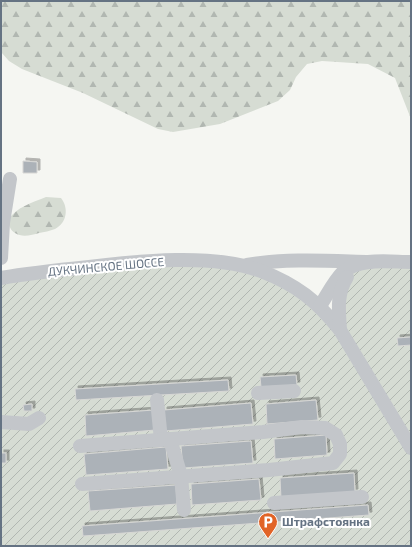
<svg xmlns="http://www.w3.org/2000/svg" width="412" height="547" viewBox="0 0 412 547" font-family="'Exo 2',sans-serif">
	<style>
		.forest { fill: url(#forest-firs) }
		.garden { fill: url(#garden-furrows) }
		.building { fill: #acb2b8; stroke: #d7d7d5; filter: url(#shadow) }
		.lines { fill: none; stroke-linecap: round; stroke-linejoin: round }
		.minor { stroke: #c3c6ca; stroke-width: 14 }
		.labels { text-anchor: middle; stroke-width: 4; stroke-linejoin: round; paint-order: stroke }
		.street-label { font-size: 12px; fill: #657383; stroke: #fff }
		.poi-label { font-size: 12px; font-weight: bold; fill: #657383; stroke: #fff; text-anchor: start }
	</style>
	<defs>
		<pattern id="forest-firs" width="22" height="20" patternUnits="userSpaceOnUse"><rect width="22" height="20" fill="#d6dcd3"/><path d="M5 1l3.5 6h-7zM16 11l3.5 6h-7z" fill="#b1b7b1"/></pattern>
		<pattern id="garden-furrows" width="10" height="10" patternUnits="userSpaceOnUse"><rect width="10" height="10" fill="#d6dcd3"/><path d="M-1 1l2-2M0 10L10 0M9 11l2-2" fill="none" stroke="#b1b7b1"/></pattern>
		<filter id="shadow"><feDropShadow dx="3" dy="-3" stdDeviation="0" flood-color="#0004"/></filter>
	</defs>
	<rect width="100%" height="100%" fill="#f5f6f2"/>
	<g class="forest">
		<path d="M1,1H411V119L395,78L368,64L322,61L307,64L296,77L290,90L278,101L220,124L173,132L158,129L83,93L22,69L9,61L1,52Z"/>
		<path d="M46,197L61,198C69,208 67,223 55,229C50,231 44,232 39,233C32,235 22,238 15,233C10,230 9,225 8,220C17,207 31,203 46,197Z"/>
	</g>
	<path class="garden" d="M146,261L243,266L275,277L340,330V290L355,270L411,262V546H1V279Z"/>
	<g class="building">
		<path d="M23,161L37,162V173H23Z"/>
		<path d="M411,337V345L398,346L397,338Z"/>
		<path d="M296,375L297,385L261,387L260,377Z"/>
		<path d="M228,380L229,391L76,400L75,389Z"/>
		<path d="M316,400L318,420L267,424L266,404Z"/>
		<path d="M251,403L253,424L165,431L164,410Z"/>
		<path d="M32,404V411H24L23,405Z"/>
		<path d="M154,410L155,430L86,436L85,415Z"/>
		<path d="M326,435L327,455L275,459L274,439Z"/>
		<path d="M251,441L253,463L183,468L181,446Z"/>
		<path d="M166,447L168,469L86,475L84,454Z"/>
		<rect x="1" y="453" width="5" height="10"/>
		<path d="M354,473L355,492L281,498L280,478Z"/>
		<path d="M259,479L261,500L192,505L191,484Z"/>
		<path d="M176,485L177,504L90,511L88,491Z"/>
		<path d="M368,505L369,515L83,536L82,526Z"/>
	</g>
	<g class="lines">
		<g class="minor">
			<path d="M1,258L3,223L10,179"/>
			<path d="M247,265C287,258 330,261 370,262"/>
			<path d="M1,278C30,273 59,270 89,267C139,261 213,253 261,271C297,285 317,301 340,330L411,448"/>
			<path d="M320,306C327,295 334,281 343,272C360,257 390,262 411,262"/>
			<path d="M340,330C339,312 336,294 347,277"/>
			<path d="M258,393L294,391"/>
			<path d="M157,400L161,440"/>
			<path d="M1,422L29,424L39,418"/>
			<path d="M170,439L181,476L184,510"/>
			<path d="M80,446L263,432L302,427L325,428L336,435L340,444V454L333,463L269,470L82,484"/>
			<path d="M274,503L362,497"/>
		</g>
	</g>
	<defs>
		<symbol id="parking-pin" viewBox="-11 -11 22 30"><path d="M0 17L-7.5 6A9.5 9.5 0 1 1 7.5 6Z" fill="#e16427" stroke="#fff"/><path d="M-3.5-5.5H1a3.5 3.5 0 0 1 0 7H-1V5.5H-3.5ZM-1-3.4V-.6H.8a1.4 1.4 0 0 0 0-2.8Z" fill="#fff"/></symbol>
	</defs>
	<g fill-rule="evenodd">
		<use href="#parking-pin" x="257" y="511" width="22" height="30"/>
	</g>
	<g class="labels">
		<g class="street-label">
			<text transform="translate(106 267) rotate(-5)" y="4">ДУКЧИНСКОЕ ШОССЕ</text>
		</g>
		<g class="poi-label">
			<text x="282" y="526">Штрафстоянка</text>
		</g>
	</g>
	<rect width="412" height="547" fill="none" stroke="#657383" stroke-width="4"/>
</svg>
